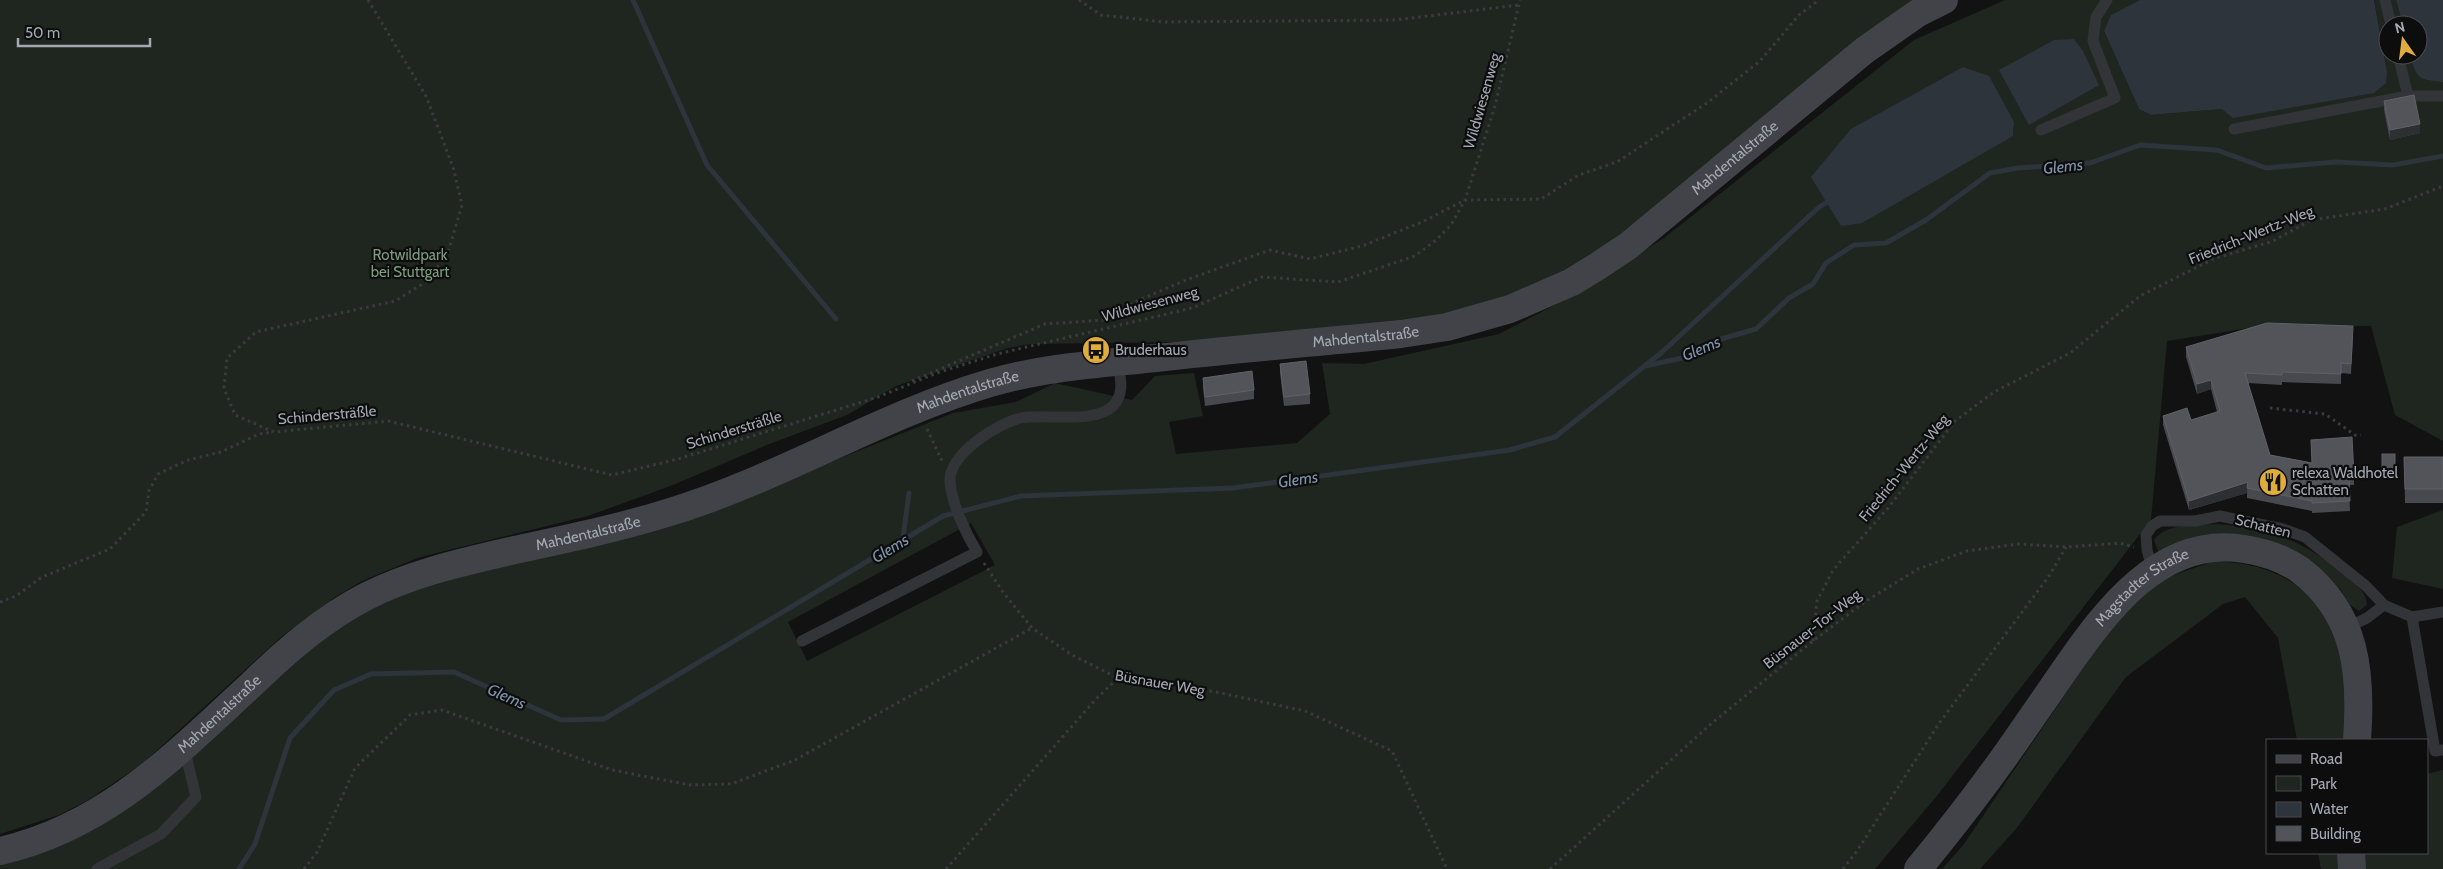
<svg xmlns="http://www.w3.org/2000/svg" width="2443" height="869" viewBox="0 0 2443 869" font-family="Cabin,sans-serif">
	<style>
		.green { fill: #1f2620; fill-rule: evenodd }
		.water { fill: #2d343b }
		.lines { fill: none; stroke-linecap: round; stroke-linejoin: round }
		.stream { stroke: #2d343b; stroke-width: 5 }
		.path { stroke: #3a3b3f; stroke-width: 3; stroke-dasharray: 2.5 4; stroke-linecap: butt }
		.lane { stroke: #333438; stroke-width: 11 }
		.secondary { stroke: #424348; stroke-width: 28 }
		.wall { fill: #48494e }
		.shaded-wall { fill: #2e2f32 }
		.building { fill: #525459; stroke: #5f6167 }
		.labels { text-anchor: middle; stroke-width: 4.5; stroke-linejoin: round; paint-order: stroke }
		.street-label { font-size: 15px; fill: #a5a9b3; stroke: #0d0d0e }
		.park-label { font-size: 15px; fill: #7d9c80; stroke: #0d0d0e }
		.poi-label { font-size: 15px; fill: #a5a9b3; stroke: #0d0d0e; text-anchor: start }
		.water-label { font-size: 16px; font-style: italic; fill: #7f95ab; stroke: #0d0d0e }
	</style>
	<rect width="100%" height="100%" fill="#121213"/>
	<g class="green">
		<path d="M0,0H1919L1583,265L1482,309L1375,326L1180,342L1030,344L1008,348L896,386L847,415L769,444L673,485L588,516L420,557L362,581L335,597L281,637L141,765L88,800L59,815L0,834Z"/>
		<path d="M2005,0H2140L2112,15L2104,31L2139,109L2151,115L2222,109L2387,72L2374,0H2396L2403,25H2388V55H2410C2416,79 2419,80 2443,82V441L2395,415L2371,326H2262L2167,341L2151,520L1936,797L1875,869H0V864L13,861L363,611L420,587L676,524L953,413L1016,402L1055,383L1132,400L1155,376L1194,373L1203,416L1169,422L1176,454L1297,443L1330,414L1322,363L1364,364L1499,334L1574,295L1664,238L1914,40ZM2014,122L2013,135L1841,226L1827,202ZM971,523L995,565L807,661L788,622Z"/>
		<path d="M2443,510V589L2392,578L2397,527Z"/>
		<path d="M2217,524C2270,528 2303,540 2344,575C2355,584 2366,590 2367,605L2359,611L2349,604L2341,590L2327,575L2302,556L2158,551L2154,540C2166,523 2197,525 2217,524Z"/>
		<path d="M2211,562C2276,560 2324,591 2341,656C2348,683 2345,713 2345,740H2297L2278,638L2245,597L2223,604L2126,677L2016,829L1980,869H1942L1964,844L2115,621L2163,579Z"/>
		<path d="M2443,770V869H2364L2362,853H2427V774Z"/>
		<path d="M2318,853H2340L2341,869H2321Z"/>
	</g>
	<g class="water">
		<path d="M2140,0H2374L2387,72L2386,83L2374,93L2233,118L2222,109L2151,115L2139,109L2104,31L2111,15Z"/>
		<path d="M2396,0H2443V82C2419,80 2416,79 2410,55H2418V25H2403Z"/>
		<path d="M2074,39L2083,51L2099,85L2029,125L1999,70L2054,40Z"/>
		<path d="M1963,67L1989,76L2014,122L2013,136L1862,223L1841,226L1811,177L1851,129Z"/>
	</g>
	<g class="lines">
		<g class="stream">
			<path d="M633,0L707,165L836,319"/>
			<path d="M1645,366L1687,357L1721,339L1756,329L1789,298L1813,284L1826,263L1854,245L1886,243L1926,220L1990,173L2018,168L2090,163L2140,145L2217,150L2266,168L2336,162L2393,165L2443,156"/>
			<path d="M903,538L909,493"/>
			<path d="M239,869L255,844L290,738L334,690L371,674L454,672L561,720L604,719L943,516L1021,496L1233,488L1510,450L1555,437L1661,353L1818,208L1832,199"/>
		</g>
		<g class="path">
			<path d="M368,0L426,96L453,167L462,205L449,249L429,280L395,301L256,332L227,358L224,388L235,415L274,432L388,421L612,475L678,459L878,397L937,373L997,354L1192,308L1262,277L1338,282L1415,256L1436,240L1451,225L1465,200L1495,106L1520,0"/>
			<path d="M1079,0L1101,15L1164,22L1395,20L1519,5"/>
			<path d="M912,381L1045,324L1104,320L1139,300L1186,280L1270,250L1310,259L1362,246L1422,222L1465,200L1541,199L1579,175L1617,162L1707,103L1760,61L1799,15L1819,0"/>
			<path d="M2270,408L2325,414L2355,435H2361"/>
			<path d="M927,429L942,461"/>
			<path d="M984,563L1003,592L1032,628L1072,655L1118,678L1216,692L1305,711L1392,751L1447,869"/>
			<path d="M0,602L16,596L42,577L110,549L146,512L149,491L158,474L188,460L221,452L259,434L273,432"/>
			<path d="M1813,641L1817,601L1833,570L1888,508L1955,421L1994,392L2070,353L2140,296L2213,259L2273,241L2311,220L2385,209L2443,186"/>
			<path d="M304,869L317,852L355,768L410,715L442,710L612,770L690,785L731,784L795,760L1032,628"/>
			<path d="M946,869L1096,699L1118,678"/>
			<path d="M1550,869L1712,723L1813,641L1866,601L1918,569L1967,551L2018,544L2067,547L2120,543L2134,547"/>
			<path d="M1843,869L1857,851L1940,722L2049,576L2066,547"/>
		</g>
		<g class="lane">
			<path d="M2385,0L2391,25"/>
			<path d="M2398,55L2408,96"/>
			<path d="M2234,129L2408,96H2443"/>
			<path d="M2041,130L2115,98L2093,41L2096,17L2107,0"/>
			<path d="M2153,571L2147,550L2146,535L2152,526L2160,521H2195L2220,516L2283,529L2305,537L2366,586L2384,605L2412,617L2443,612"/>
			<path d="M2412,617L2435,751L2443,750"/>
			<path d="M2346,628L2367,618L2384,605"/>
			<path d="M802,641L977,552C966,534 951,502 950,481C949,454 998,423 1021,418C1045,413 1095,425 1114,405C1125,392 1120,377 1118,362"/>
			<path d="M97,869L161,834L196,797L184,747"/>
		</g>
		<g class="secondary">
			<path id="s1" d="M0,851C106,827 175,755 252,684C287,650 324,618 367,596C411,574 458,563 506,552C561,540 616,529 670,512C779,479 881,415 990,383C1044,367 1100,364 1156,358C1238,349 1319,342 1401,334L1447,327L1510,309L1572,282L1598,266L1628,246L1865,50L1918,13L1944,0"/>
			<path d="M2351,853L2352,869"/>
			<path id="s2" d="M1918,869C1950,830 1981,790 2010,749C2028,723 2046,697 2064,671C2105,612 2160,535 2244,549C2264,552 2283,558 2300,570C2357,613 2362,674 2357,740"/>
		</g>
	</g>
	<g class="wall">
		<path d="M2384,101L2420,133L2390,140L2384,110Z"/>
		<path d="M2353,336L2351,374L2341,373V384L2282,382V385L2248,383L2270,455L2312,463L2311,440L2354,475V485H2349L2350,511L2312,513V511L2247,498V493L2189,510L2163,425V416L2191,420L2217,412L2211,389L2197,394L2186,357V347Z"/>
		<path d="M1280,364L1310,394V404L1284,406L1280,373Z"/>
		<path d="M1203,378L1254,390V399L1205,406L1203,387Z"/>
		<rect x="2382" y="454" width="13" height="23"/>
		<path d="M2404,457H2443V503H2405Z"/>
	</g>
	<g class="shaded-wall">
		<path d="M2420,124V133L2390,140V130Z"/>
		<path d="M2211,380V389L2197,394V384Z"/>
		<path d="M2248,482L2247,493L2189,510V501Z"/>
	</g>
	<g class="building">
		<path d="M2414,95L2420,124L2390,130L2384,101Z"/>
		<path d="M2267,323L2353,326L2351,364L2341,363V374L2282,372V375L2245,373L2270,455L2312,463L2311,440L2352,437L2354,475H2349L2350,501L2312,503V501L2247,488L2248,482L2189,501L2163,416L2187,408L2191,420L2220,411L2211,380L2197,384L2186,347Z"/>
		<path d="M1306,361L1310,394L1284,397L1280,364Z"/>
		<path d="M1252,371L1254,390L1205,397L1203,378Z"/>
		<rect x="2382" y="454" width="13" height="18"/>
		<path d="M2404,457H2443V489H2405Z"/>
	</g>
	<defs>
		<symbol id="bus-disc" viewBox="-11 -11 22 22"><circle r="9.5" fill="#dfad3e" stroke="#0d0d0e"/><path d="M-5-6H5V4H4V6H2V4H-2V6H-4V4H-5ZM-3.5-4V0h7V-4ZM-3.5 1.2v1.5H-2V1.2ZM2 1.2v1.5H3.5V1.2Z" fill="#111"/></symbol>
		<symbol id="restaurant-disc" viewBox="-11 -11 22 22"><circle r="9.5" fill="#dfad3e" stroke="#0d0d0e"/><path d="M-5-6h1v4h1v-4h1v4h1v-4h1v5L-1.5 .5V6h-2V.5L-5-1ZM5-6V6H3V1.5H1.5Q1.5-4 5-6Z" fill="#111"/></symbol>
	</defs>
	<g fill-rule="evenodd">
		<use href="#bus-disc" x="1080" y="334" width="32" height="32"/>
		<use href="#restaurant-disc" x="2257" y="466" width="32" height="32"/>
	</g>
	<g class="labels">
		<g class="street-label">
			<text transform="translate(1482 101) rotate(-74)" y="5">Wildwiesenweg</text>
			<text dy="5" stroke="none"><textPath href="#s1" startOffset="1911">Mahdentalstraße</textPath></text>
			<text transform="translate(2251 235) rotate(-22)" y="5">Friedrich-Wertz-Weg</text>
			<text transform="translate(1150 304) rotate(-15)" y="5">Wildwiesenweg</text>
			<text dy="5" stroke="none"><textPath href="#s1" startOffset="1491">Mahdentalstraße</textPath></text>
			<text dy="5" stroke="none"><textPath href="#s1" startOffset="1088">Mahdentalstraße</textPath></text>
			<text transform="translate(327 415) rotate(-5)" y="5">Schindersträßle</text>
			<text transform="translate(734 430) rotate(-17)" y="5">Schindersträßle</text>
			<text transform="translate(1904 468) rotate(-51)" y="5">Friedrich-Wertz-Weg</text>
			<text transform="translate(2263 526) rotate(14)" y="5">Schatten</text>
			<text dy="5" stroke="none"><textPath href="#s1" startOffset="682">Mahdentalstraße</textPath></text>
			<text dy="5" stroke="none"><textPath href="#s2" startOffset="362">Magstadter Straße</textPath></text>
			<text transform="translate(1812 629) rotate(-38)" y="5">Büsnauer-Tor-Weg</text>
			<text transform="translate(1160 683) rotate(10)" y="5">Büsnauer Weg</text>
			<text dy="5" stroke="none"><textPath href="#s1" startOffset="262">Mahdentalstraße</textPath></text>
		</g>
		<g class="park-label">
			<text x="410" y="260">Rotwildpark<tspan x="410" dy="17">bei Stuttgart</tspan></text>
		</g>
		<g class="poi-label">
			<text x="1115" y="355">Bruderhaus</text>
			<text x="2292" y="478">relexa Waldhotel<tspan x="2292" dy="17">Schatten</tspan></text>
		</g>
		<g class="water-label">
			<text transform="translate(2063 166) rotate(-6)" y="6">Glems</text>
			<text transform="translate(1701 348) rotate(-23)" y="6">Glems</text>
			<text transform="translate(1298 479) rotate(-8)" y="6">Glems</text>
			<text transform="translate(890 548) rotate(-31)" y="6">Glems</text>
			<text transform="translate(507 696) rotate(24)" y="6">Glems</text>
		</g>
	</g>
	<rect x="2266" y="739" width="162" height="115" fill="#0d0d0e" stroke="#4a4b50"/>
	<rect x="2276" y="755" width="25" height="8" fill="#424348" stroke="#4a4b50"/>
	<text x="2310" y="764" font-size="15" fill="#a5a9b3">Road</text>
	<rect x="2276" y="776" width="25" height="15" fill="#1f2620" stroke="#4a4b50"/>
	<text x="2310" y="789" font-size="15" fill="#a5a9b3">Park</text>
	<rect x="2276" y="802" width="25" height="15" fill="#2d343b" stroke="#4a4b50"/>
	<text x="2310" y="814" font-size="15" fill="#a5a9b3">Water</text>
	<rect x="2276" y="826" width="25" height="15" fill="#525459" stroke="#4a4b50"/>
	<text x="2310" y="839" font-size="15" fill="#a5a9b3">Building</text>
	<g transform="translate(2403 40) rotate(346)"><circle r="24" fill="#0d0d0e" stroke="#4a4b50"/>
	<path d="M0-4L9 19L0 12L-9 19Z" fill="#dfad3e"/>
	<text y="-8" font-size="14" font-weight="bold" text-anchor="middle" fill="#a5a9b3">N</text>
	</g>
	<path d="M18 38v8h132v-8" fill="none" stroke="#a5a9b3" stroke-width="2.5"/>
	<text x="25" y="38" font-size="15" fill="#a5a9b3" stroke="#0d0d0e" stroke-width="4" paint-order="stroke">50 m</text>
</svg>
